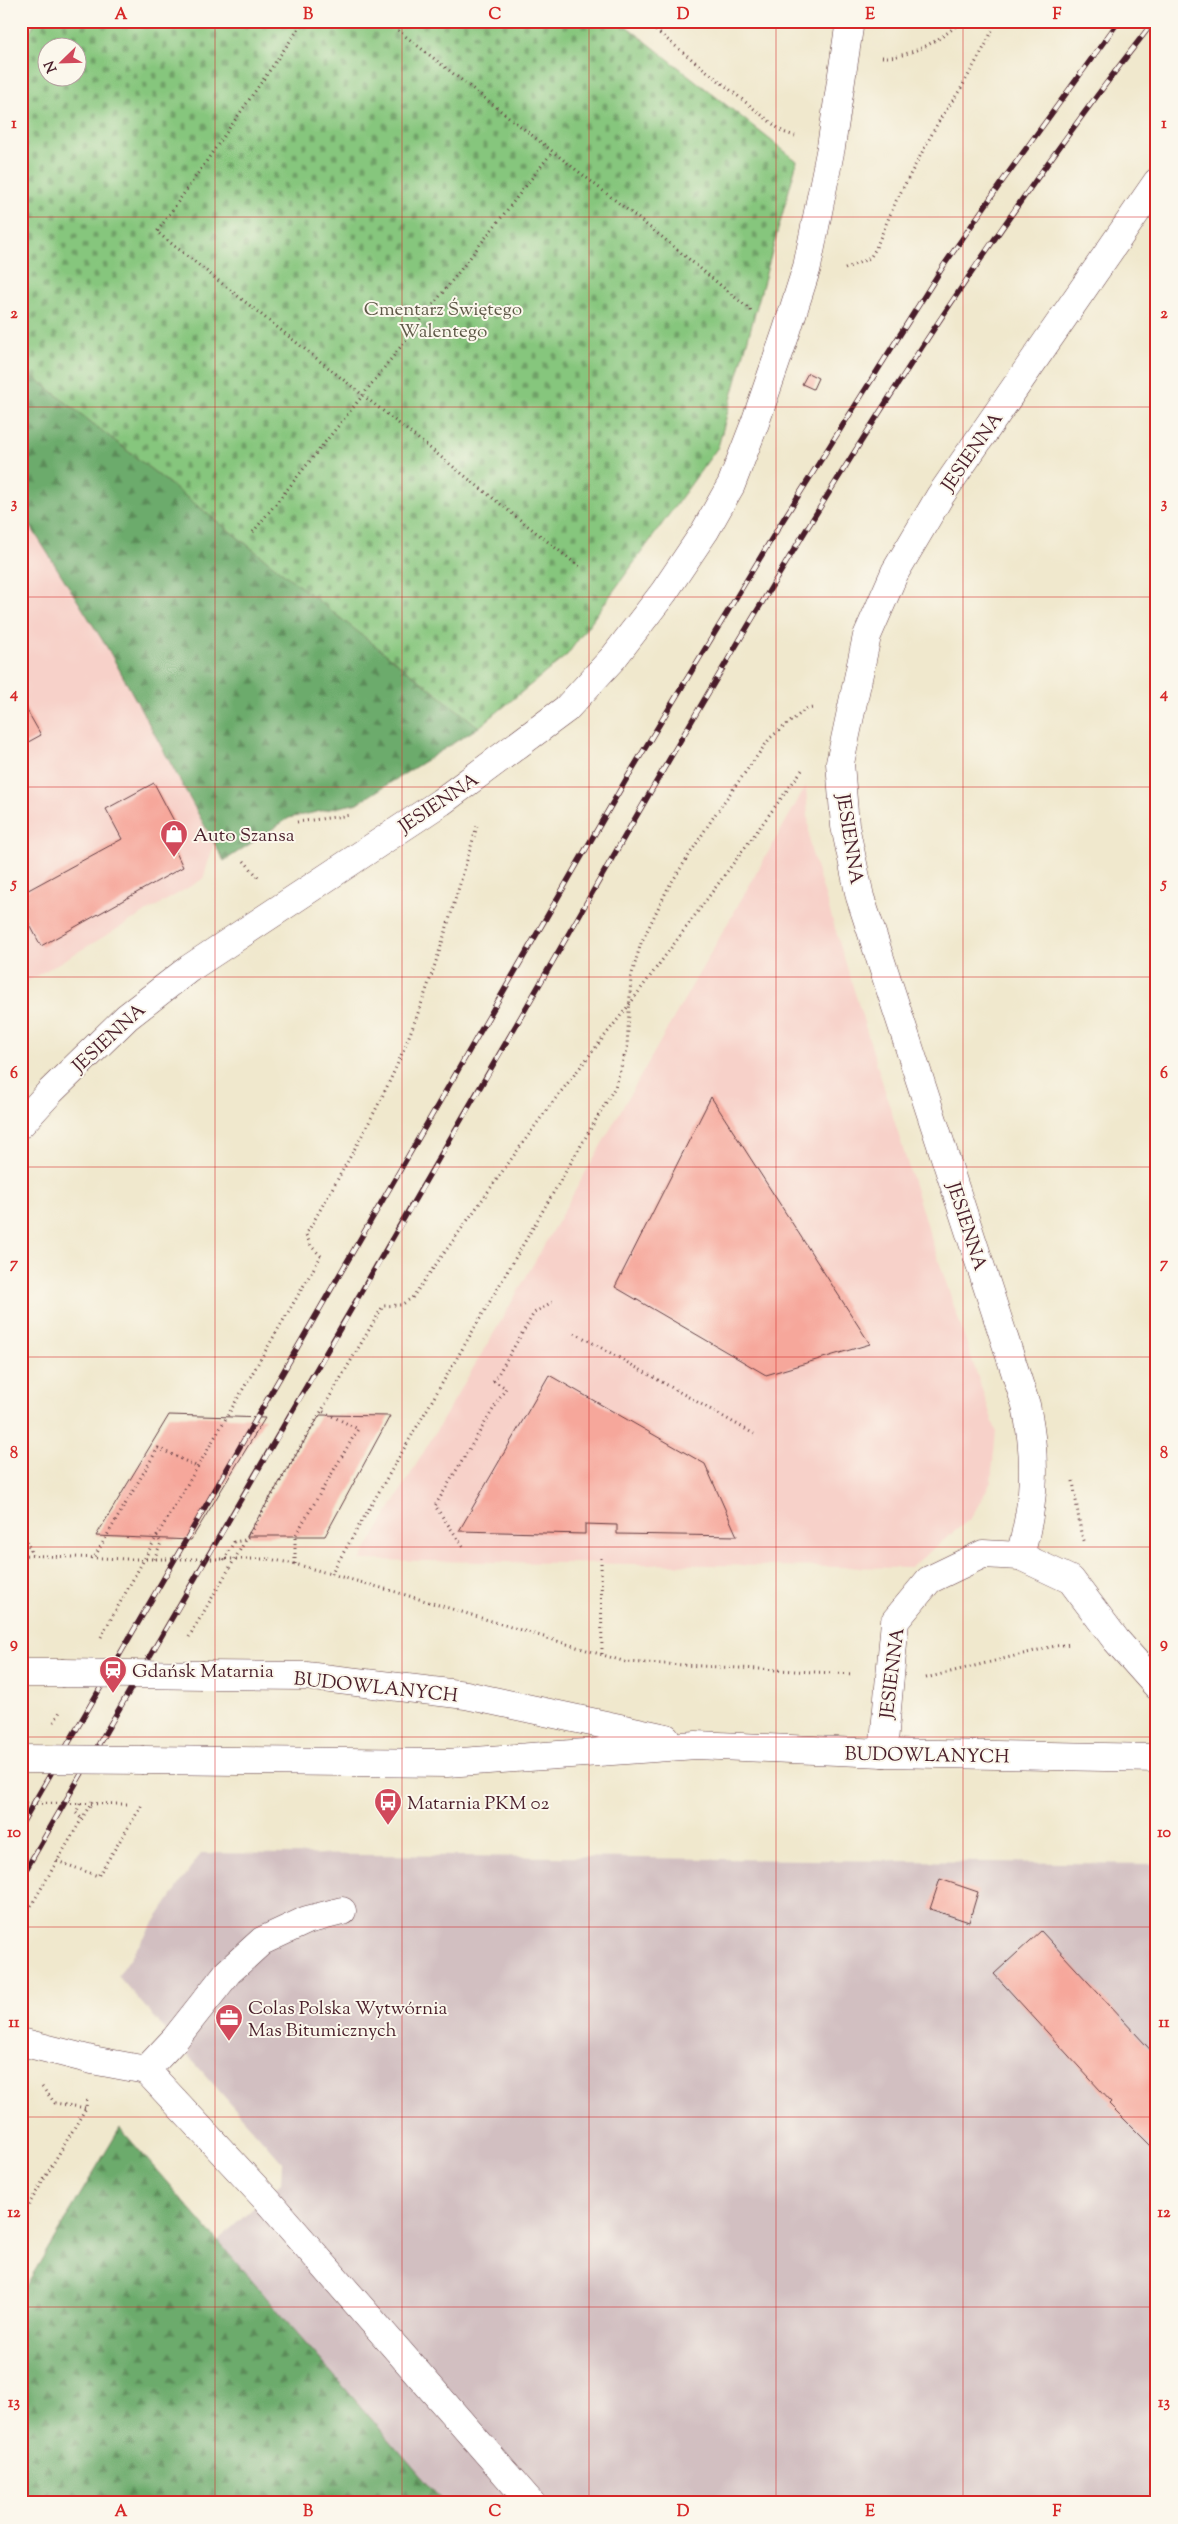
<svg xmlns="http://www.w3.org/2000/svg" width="1178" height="2524" viewBox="0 0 1178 2524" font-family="'Sorts Mill Goudy',serif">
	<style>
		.built { fill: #f7d1c9 }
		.industrial { fill: #d2bfc1 }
		.forest { fill: url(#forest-firs); stroke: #5b654c }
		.cemetery { fill: url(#cemetery-stones); stroke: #687254; fill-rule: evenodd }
		.building { fill: #f6a79b }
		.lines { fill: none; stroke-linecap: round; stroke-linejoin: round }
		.minor-casing { stroke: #633d43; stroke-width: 29 }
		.major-casing { stroke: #633d43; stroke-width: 29 }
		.path { stroke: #633d43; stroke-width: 3; stroke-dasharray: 1 4; stroke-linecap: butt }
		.minor { stroke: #fff; stroke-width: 28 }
		.major { stroke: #fff; stroke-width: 28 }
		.rail-casing { stroke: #4a1f2b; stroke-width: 5.5 }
		.rail { stroke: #fbf7ec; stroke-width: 4; stroke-dasharray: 11; stroke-linecap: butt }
		.major-bridge-casing { stroke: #633d43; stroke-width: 29; stroke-linecap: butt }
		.path-bridge { stroke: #633d43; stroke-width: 3; stroke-dasharray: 1 4; stroke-linecap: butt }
		.major-bridge { stroke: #fff; stroke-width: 28 }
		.grid { fill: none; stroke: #d62828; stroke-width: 1; stroke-opacity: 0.55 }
		.labels { text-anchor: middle; stroke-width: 4; stroke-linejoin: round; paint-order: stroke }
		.park-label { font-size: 19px; fill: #5f5948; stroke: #fbf7ec }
		.street-label { font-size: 19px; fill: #4a1f2b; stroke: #fbf7ec }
		.poi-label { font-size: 19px; fill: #4a1f2b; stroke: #fbf7ec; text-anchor: start }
		.neatline { fill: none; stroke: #d62828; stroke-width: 2 }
		.grid-label { font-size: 16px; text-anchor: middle; font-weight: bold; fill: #d62828 }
	</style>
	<defs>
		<pattern id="forest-firs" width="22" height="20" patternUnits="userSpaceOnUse" patternTransform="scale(1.25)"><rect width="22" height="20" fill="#6cab6c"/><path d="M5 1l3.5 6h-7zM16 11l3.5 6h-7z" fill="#5b8b59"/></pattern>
		<pattern id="cemetery-stones" width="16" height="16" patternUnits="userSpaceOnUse" patternTransform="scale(1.25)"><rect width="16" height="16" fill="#86c67d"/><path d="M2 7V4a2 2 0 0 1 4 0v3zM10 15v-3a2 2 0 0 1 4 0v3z" fill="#70a067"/></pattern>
	</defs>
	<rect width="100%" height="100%" fill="#fbf7ec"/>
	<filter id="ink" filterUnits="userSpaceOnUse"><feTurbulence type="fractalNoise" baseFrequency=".02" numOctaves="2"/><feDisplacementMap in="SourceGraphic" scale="10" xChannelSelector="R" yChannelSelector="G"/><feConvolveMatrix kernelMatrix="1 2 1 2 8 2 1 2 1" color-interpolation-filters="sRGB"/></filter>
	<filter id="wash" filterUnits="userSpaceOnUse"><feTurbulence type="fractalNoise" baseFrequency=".0096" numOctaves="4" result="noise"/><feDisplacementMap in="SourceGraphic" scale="20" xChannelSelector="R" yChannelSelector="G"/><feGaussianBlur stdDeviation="1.12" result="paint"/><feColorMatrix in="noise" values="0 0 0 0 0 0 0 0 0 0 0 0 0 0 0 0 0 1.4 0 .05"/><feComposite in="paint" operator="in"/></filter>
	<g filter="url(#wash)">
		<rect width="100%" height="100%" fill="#f0e8cd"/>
		<g class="built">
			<path d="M21,511L108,649L214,844L203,879L21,985Z"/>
			<path d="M806,786L810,847L923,1214L996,1431L991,1482L971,1518L910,1568L360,1560L498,1326Z"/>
		</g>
		<path class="industrial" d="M201,1853L1157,1864V2503H444L217,2241L281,2183L282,2162L118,1976Z"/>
		<g class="forest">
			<path d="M21,367L479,727L358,803L289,818L224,861L108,649L21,511Z"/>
			<path d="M120,2128L444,2503H21V2294Z"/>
		</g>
		<path class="cemetery" d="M36,21H620L797,161L718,447L567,655L479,727L21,367V46ZM48,48H78V78H48Z"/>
		<g id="blocks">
			<g class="building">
				<path d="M808,373L818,378L813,389L802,384Z"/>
				<path d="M24,705L41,735L21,746V706Z"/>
				<path d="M154,783L184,840L173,846L183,867L41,946L21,908V894L122,839L106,809Z"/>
				<path d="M711,1097L870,1344L766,1375L615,1287Z"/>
				<path d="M549,1375L705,1464L737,1536L617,1534V1525L585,1524V1534L459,1531Z"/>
				<path d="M169,1415L265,1418L191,1540L96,1536Z"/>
				<path d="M320,1415L390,1416L325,1536H247Z"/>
				<path d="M940,1879L978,1892L969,1922L930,1909Z"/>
				<path d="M1041,1931L1157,2057L1156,2151L1109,2104L1111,2102L994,1974Z"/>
			</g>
		</g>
	</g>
	<g filter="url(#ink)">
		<use href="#blocks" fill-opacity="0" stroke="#633d43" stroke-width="1"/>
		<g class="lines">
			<defs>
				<g id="minor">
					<path d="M21,1124L51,1091L127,1017L190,968L441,802L566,709L614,657L664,592L705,531L731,485L755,423L787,330L807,267L831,147L850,21"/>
					<path d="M1020,1556C1035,1502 1037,1459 1026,1405L860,897L845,826L840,763L867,636L895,572L940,496L1157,182"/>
					<path d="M883,1753L895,1621L929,1580L983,1554L1020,1556L1071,1580L1116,1640L1157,1686"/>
					<path d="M21,2042L92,2060L146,2070L175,2039L228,1972L262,1941L307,1920L342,1911"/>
					<path d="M146,2070L265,2198L531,2503"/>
				</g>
				<g id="major">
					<path d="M21,1673H61"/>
					<path d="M204,1675L306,1676L466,1695L666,1738"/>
					<path d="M144,1760L447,1763L696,1745L883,1753L1157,1758"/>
				</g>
			</defs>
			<use href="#minor" class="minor-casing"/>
			<use href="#major" class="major-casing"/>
			<g class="path">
				<path d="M304,21L157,232L581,568"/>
				<path d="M386,21L662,237L753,312"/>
				<path d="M644,21L783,132L795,136"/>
				<path d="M882,57C907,59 944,39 961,21"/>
				<path d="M845,269L870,258L875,250L896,201L940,119L960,90L986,44L996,21"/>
				<path d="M253,532L363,395L553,151"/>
				<path d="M297,822L351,815"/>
				<path d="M244,861L260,879"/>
				<path d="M575,1333L754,1434"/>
				<path d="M1073,1481L1081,1533L1085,1543"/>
				<path d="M21,1527L32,1555"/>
				<path d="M463,1546L435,1506L506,1388L494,1381L534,1313L552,1302"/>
				<path d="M21,1555L126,1559"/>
				<path d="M95,1556L158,1448L198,1467"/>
				<path d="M601,1558L602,1655"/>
				<path d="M154,1559L161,1543L157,1536"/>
				<path d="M269,1559L295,1564L396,1592L626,1662L853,1674"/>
				<path d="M224,1560L234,1542L245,1540"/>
				<path d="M295,1564V1536L358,1429L322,1411"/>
				<path d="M331,1574L615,1087L627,1047L631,977L641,943L668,888L716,813L770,738L806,709L813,708"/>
				<path d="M101,1637L157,1536L321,1256L311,1246L306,1235C331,1190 358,1145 381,1099C425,1011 450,916 478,823"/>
				<path d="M189,1637L383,1306L401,1305L412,1298L545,1112L629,1005L802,770"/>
				<path d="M926,1678L1055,1646L1071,1644"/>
				<path d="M54,1722L61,1710"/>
				<path d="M80,1804L76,1813L82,1819"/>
				<path d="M57,1861L98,1876L142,1805"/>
				<path d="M21,1923L94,1798"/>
				<path d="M42,2087L55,2103L86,2108"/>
				<path d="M21,2218L86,2108L87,2098"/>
			</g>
			<use href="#minor" class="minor"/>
			<use href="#major" class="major"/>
			<defs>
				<g id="rail">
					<path d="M21,1825L627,778L783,520L944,265L1001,183L1119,21"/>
					<path d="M21,1878C189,1588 359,1299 526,1008C720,670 914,328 1154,21"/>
				</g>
			</defs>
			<use href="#rail" class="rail-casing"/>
			<use href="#rail" class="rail"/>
			<defs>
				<g id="major-bridge">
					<path d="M61,1673L204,1675"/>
					<path d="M21,1759L144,1760"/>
				</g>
			</defs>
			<use href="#major-bridge" class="major-bridge-casing"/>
			<g class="path-bridge">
				<path d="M126,1559H269"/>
				<path d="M21,1803L127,1804"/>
			</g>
			<use href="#major-bridge" class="major-bridge"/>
		</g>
	</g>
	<path class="grid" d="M215,21V2503M402,21V2503M589,21V2503M776,21V2503M963,21V2503M21,217H1157M21,407H1157M21,597H1157M21,787H1157M21,977H1157M21,1167H1157M21,1357H1157M21,1547H1157M21,1737H1157M21,1927H1157M21,2117H1157M21,2307H1157"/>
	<defs>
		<symbol id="shop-pin" viewBox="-11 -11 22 30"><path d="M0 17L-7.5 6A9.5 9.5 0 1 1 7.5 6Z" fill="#d1495b" stroke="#fbf7ec"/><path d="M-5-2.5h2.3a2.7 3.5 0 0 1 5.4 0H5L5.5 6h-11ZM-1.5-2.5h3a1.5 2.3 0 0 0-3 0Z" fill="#fff"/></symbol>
		<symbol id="station-pin" viewBox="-11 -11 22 30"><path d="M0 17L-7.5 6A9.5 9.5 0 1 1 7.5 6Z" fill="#d1495b" stroke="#fbf7ec"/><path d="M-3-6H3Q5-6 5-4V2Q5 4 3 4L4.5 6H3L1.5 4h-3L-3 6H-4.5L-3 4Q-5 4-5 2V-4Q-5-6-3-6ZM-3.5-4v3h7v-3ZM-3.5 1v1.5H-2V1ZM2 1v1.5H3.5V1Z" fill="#fff"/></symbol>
		<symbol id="bus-pin" viewBox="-11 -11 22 30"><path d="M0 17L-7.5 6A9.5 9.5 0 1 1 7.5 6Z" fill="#d1495b" stroke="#fbf7ec"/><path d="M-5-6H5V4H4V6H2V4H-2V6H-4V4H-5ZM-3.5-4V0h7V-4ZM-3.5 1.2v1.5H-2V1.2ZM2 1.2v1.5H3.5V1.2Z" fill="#fff"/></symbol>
		<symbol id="office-pin" viewBox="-11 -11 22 30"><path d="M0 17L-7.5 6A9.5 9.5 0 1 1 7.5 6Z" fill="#d1495b" stroke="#fbf7ec"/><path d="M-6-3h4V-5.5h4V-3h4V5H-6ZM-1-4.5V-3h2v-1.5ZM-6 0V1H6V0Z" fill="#fff"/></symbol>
	</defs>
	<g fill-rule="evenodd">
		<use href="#shop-pin" x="158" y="818" width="32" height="43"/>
		<use href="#station-pin" x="97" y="1654" width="32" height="43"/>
		<use href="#bus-pin" x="372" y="1786" width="32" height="43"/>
		<use href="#office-pin" x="213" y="2002" width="32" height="43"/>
	</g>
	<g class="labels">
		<g class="park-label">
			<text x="443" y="315">Cmentarz Świętego<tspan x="443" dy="22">Walentego</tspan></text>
		</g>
		<g class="street-label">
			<text transform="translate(971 451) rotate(-55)" y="7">JESIENNA</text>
			<text transform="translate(438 802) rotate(-34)" y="7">JESIENNA</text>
			<text transform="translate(851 839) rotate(81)" y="7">JESIENNA</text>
			<text transform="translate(108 1037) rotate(-43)" y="7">JESIENNA</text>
			<text transform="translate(968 1226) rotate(72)" y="7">JESIENNA</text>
			<text transform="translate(891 1673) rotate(-83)" y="7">JESIENNA</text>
			<text transform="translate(376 1686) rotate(6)" y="7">BUDOWLANYCH</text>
			<text transform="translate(927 1754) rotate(1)" y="7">BUDOWLANYCH</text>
		</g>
		<g class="poi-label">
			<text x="193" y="841">Auto Szansa</text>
			<text x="132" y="1677">Gdańsk Matarnia</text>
			<text x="407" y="1809">Matarnia PKM 02</text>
			<text x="248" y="2014">Colas Polska Wytwórnia<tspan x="248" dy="22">Mas Bitumicznych</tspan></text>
		</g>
	</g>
	<rect width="1178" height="2524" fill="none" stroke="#fbf7ec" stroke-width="55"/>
	<g transform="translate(62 62) rotate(247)"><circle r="24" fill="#fbf7ec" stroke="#b4a19f"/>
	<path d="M0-4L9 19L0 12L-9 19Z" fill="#d1495b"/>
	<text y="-8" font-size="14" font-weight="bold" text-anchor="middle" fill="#4a1f2b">N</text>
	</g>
	<rect x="28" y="28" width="1122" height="2468" class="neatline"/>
	<g class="grid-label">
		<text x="121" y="19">A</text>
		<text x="308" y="19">B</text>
		<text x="495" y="19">C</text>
		<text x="683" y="19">D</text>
		<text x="870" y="19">E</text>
		<text x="1057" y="19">F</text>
		<text x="14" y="128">1</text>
		<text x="1164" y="128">1</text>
		<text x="14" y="318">2</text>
		<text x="1164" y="318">2</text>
		<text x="14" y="508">3</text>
		<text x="1164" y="508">3</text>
		<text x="14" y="698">4</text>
		<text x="1164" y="698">4</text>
		<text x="14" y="888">5</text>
		<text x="1164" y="888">5</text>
		<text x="14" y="1078">6</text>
		<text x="1164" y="1078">6</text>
		<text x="14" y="1268">7</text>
		<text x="1164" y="1268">7</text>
		<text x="14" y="1458">8</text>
		<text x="1164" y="1458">8</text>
		<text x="14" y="1648">9</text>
		<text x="1164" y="1648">9</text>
		<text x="14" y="1837">10</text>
		<text x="1164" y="1837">10</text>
		<text x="14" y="2027">11</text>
		<text x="1164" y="2027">11</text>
		<text x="14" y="2217">12</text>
		<text x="1164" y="2217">12</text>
		<text x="14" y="2407">13</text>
		<text x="1164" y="2407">13</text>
		<text x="121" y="2516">A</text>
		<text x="308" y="2516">B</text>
		<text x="495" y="2516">C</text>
		<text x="683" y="2516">D</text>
		<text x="870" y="2516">E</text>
		<text x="1057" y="2516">F</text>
	</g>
</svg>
